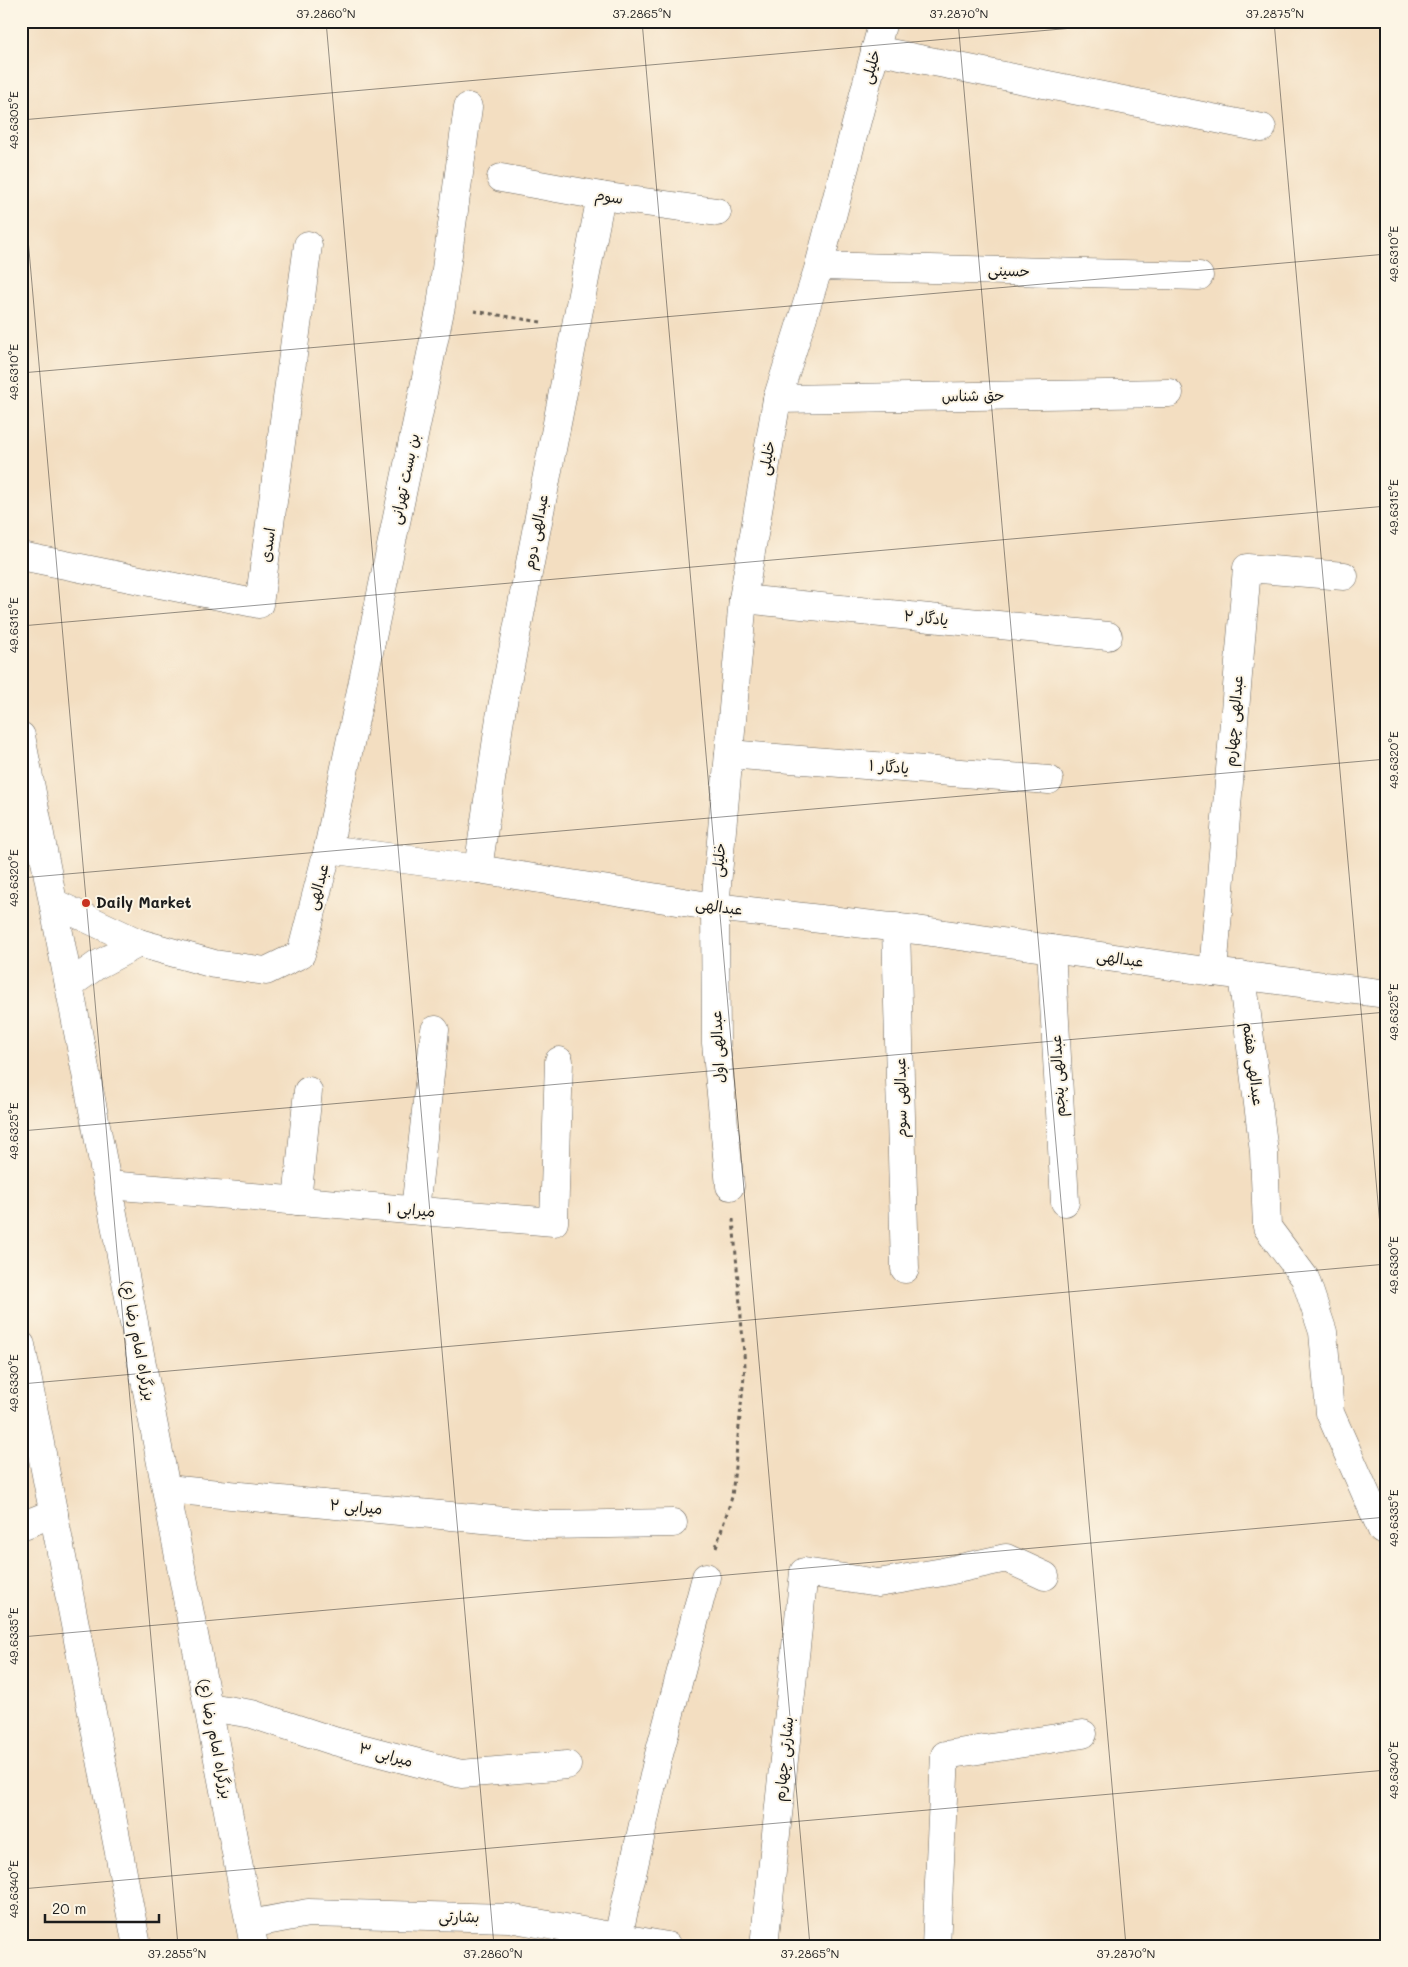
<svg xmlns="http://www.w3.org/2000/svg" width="1408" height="1967" viewBox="0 0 1408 1967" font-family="Mali,'Playpen Sans Arabic',sans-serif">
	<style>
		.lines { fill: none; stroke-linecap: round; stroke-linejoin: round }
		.street-casing { stroke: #676056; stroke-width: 29 }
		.highway-casing { stroke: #676056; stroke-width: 29 }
		.path { stroke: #676056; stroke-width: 3; stroke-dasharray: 4 4; stroke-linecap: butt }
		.street { stroke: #fff; stroke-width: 28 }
		.highway { stroke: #fff; stroke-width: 28 }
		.ticks { fill: none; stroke: #1c1c1c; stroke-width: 1; stroke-opacity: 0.45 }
		.poi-dot { fill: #c8321e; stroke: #fcf5e5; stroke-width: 2 }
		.labels { text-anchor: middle; stroke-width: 4; stroke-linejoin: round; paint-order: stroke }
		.street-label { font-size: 15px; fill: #1c1c1c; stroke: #fcf5e5 }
		.poi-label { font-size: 15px; font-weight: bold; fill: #1c1c1c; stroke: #fcf5e5; text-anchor: start }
		.neatline { fill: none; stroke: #1c1c1c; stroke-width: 2 }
		.ticks-label { font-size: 12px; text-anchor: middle; fill: #1c1c1c }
	</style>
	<rect width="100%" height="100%" fill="#fcf5e5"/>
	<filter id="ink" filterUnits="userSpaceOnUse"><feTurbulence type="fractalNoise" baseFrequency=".02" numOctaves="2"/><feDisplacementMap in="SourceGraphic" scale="10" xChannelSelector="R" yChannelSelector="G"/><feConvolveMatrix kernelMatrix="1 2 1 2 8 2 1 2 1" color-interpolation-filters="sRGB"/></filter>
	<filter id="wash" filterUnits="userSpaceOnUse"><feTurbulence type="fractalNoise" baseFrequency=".0096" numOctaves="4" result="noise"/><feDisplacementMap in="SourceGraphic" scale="20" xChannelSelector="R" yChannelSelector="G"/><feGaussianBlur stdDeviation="1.12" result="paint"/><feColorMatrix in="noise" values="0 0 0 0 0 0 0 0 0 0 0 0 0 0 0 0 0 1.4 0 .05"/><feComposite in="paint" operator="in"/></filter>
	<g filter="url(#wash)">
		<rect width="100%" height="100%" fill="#f3dec1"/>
	</g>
	<g filter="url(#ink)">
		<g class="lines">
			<defs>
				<g id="street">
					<path d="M875,50L1262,128"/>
					<path d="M501,178L601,196L717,212"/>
					<path d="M819,266L1199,276"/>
					<path d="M777,399L1169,393"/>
					<path d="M21,556L259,604L308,245"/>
					<path d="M743,599L1108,636"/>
					<path d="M729,754L1049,780"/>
					<path d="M328,849L478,869L715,907L917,930L1213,972L1387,994"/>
					<path d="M478,869L500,718L601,196"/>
					<path d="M54,903L139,943L214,964L266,971L301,954L328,849L441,306L468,107"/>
					<path d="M896,927L905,1269"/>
					<path d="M1051,949L1065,1202"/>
					<path d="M1213,972L1247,568L1344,576"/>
					<path d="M1242,975L1264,1152L1267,1227L1305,1278L1323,1332L1330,1413L1382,1530L1387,1531"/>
					<path d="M69,985L97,965L139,943"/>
					<path d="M108,1185L554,1222L559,1061"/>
					<path d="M730,1186L716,1043L715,907L743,599L777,399L819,266L883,21"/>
					<path d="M297,1201L308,1091"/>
					<path d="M415,1210L435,1030"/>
					<path d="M167,1489L546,1525L673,1523"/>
					<path d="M21,1526L54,1513"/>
					<path d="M209,1707L252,1714L334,1741L461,1774L567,1765"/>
					<path d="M250,1924L308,1913L509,1918L667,1946"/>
					<path d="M616,1946L657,1762L706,1577"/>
					<path d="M764,1946L804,1572L878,1583L943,1572L1006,1558L1045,1576"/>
					<path d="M936,1946L945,1755L1083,1734"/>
				</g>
				<g id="highway">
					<path d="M21,736L254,1946"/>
					<path d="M21,1345L137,1946"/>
				</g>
			</defs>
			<use href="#street" class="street-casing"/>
			<use href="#highway" class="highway-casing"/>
			<g class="path">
				<path d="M474,311L541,322"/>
				<path d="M716,1547L732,1497L745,1366L733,1219"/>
			</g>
			<use href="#street" class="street"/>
			<use href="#highway" class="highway"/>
		</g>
	</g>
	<path class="ticks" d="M326,21L494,1946M642,21L810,1946M958,21L1126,1946M1274,21L1387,1305M21,120L1153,21M21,159L178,1946M21,373L1387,254M21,626L1387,506M21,878L1387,759M21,1131L1387,1012M21,1384L1387,1264M21,1637L1387,1517M21,1889L1387,1770"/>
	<circle class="poi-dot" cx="86" cy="903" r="5"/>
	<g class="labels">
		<g class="street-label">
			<text transform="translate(871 67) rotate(-75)" y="5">خلیلی</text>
			<text transform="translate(609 197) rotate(9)" y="5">سوم</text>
			<text transform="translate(1009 271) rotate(2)" y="5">حسینی</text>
			<text transform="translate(973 396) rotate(-1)" y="5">حق شناس</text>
			<text transform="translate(767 458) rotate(-80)" y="5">خلیلی</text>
			<text transform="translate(405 479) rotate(-78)" y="5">بن بست تهرانی</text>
			<text transform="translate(536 532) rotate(-79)" y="5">عبدالهی دوم</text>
			<text transform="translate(268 545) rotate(-82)" y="5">اسدی</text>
			<text transform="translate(926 618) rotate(6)" y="5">یادگار ۲</text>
			<text transform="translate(1234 721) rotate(-85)" y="5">عبدالهی چهارم</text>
			<text transform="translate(889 767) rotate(5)" y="5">یادگار ۱</text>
			<text transform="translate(719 860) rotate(-85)" y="5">خلیلی</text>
			<text transform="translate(318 887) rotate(-75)" y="5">عبدالهی</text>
			<text transform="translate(719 907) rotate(8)" y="5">عبدالهی</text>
			<text transform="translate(1120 959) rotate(8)" y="5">عبدالهی</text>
			<text transform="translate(718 1047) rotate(-93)" y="5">عبدالهی اول</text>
			<text transform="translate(1253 1064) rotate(83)" y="5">عبدالهی هفتم</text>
			<text transform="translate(1058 1076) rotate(-93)" y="5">عبدالهی پنجم</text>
			<text transform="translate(901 1098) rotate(-91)" y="5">عبدالهی سوم</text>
			<text transform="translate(411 1210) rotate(5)" y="5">میرابی ۱</text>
			<text transform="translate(138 1341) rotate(79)" y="5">بزرگراه امام رضا (ع)</text>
			<text transform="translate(356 1507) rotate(5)" y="5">میرابی ۲</text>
			<text transform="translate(215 1739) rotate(79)" y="5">بزرگراه امام رضا (ع)</text>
			<text transform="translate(386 1755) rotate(15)" y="5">میرابی ۳</text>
			<text transform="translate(784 1759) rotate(-84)" y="5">بشارتی چهارم</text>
			<text transform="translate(459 1917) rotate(1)" y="5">بشارتی</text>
		</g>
		<g class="poi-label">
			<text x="96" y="908">Daily Market</text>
		</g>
	</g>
	<rect width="1408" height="1967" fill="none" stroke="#fcf5e5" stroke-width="55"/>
	<path d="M45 1914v8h114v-8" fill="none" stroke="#1c1c1c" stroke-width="2.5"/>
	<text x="52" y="1914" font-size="15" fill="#1c1c1c" stroke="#fcf5e5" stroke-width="4" paint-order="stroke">20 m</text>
	<rect x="28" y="28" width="1352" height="1912" class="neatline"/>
	<g class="ticks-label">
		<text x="326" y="18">37.2860°N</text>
		<text x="642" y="18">37.2865°N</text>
		<text x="959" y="18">37.2870°N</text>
		<text x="1275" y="18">37.2875°N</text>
		<text transform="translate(14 120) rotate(-90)" y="4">49.6305°E</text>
		<text transform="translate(1394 254) rotate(-90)" y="4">49.6310°E</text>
		<text transform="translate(14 372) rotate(-90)" y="4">49.6310°E</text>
		<text transform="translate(1394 507) rotate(-90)" y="4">49.6315°E</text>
		<text transform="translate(14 625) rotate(-90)" y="4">49.6315°E</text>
		<text transform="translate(1394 760) rotate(-90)" y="4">49.6320°E</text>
		<text transform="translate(14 878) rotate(-90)" y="4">49.6320°E</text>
		<text transform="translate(1394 1012) rotate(-90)" y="4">49.6325°E</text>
		<text transform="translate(14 1131) rotate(-90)" y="4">49.6325°E</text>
		<text transform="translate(1394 1265) rotate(-90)" y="4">49.6330°E</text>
		<text transform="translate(14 1383) rotate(-90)" y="4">49.6330°E</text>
		<text transform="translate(1394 1518) rotate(-90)" y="4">49.6335°E</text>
		<text transform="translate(14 1636) rotate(-90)" y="4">49.6335°E</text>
		<text transform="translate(1394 1770) rotate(-90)" y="4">49.6340°E</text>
		<text transform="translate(14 1889) rotate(-90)" y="4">49.6340°E</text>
		<text x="177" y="1958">37.2855°N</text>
		<text x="493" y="1958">37.2860°N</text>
		<text x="810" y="1958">37.2865°N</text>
		<text x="1126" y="1958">37.2870°N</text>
	</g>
</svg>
